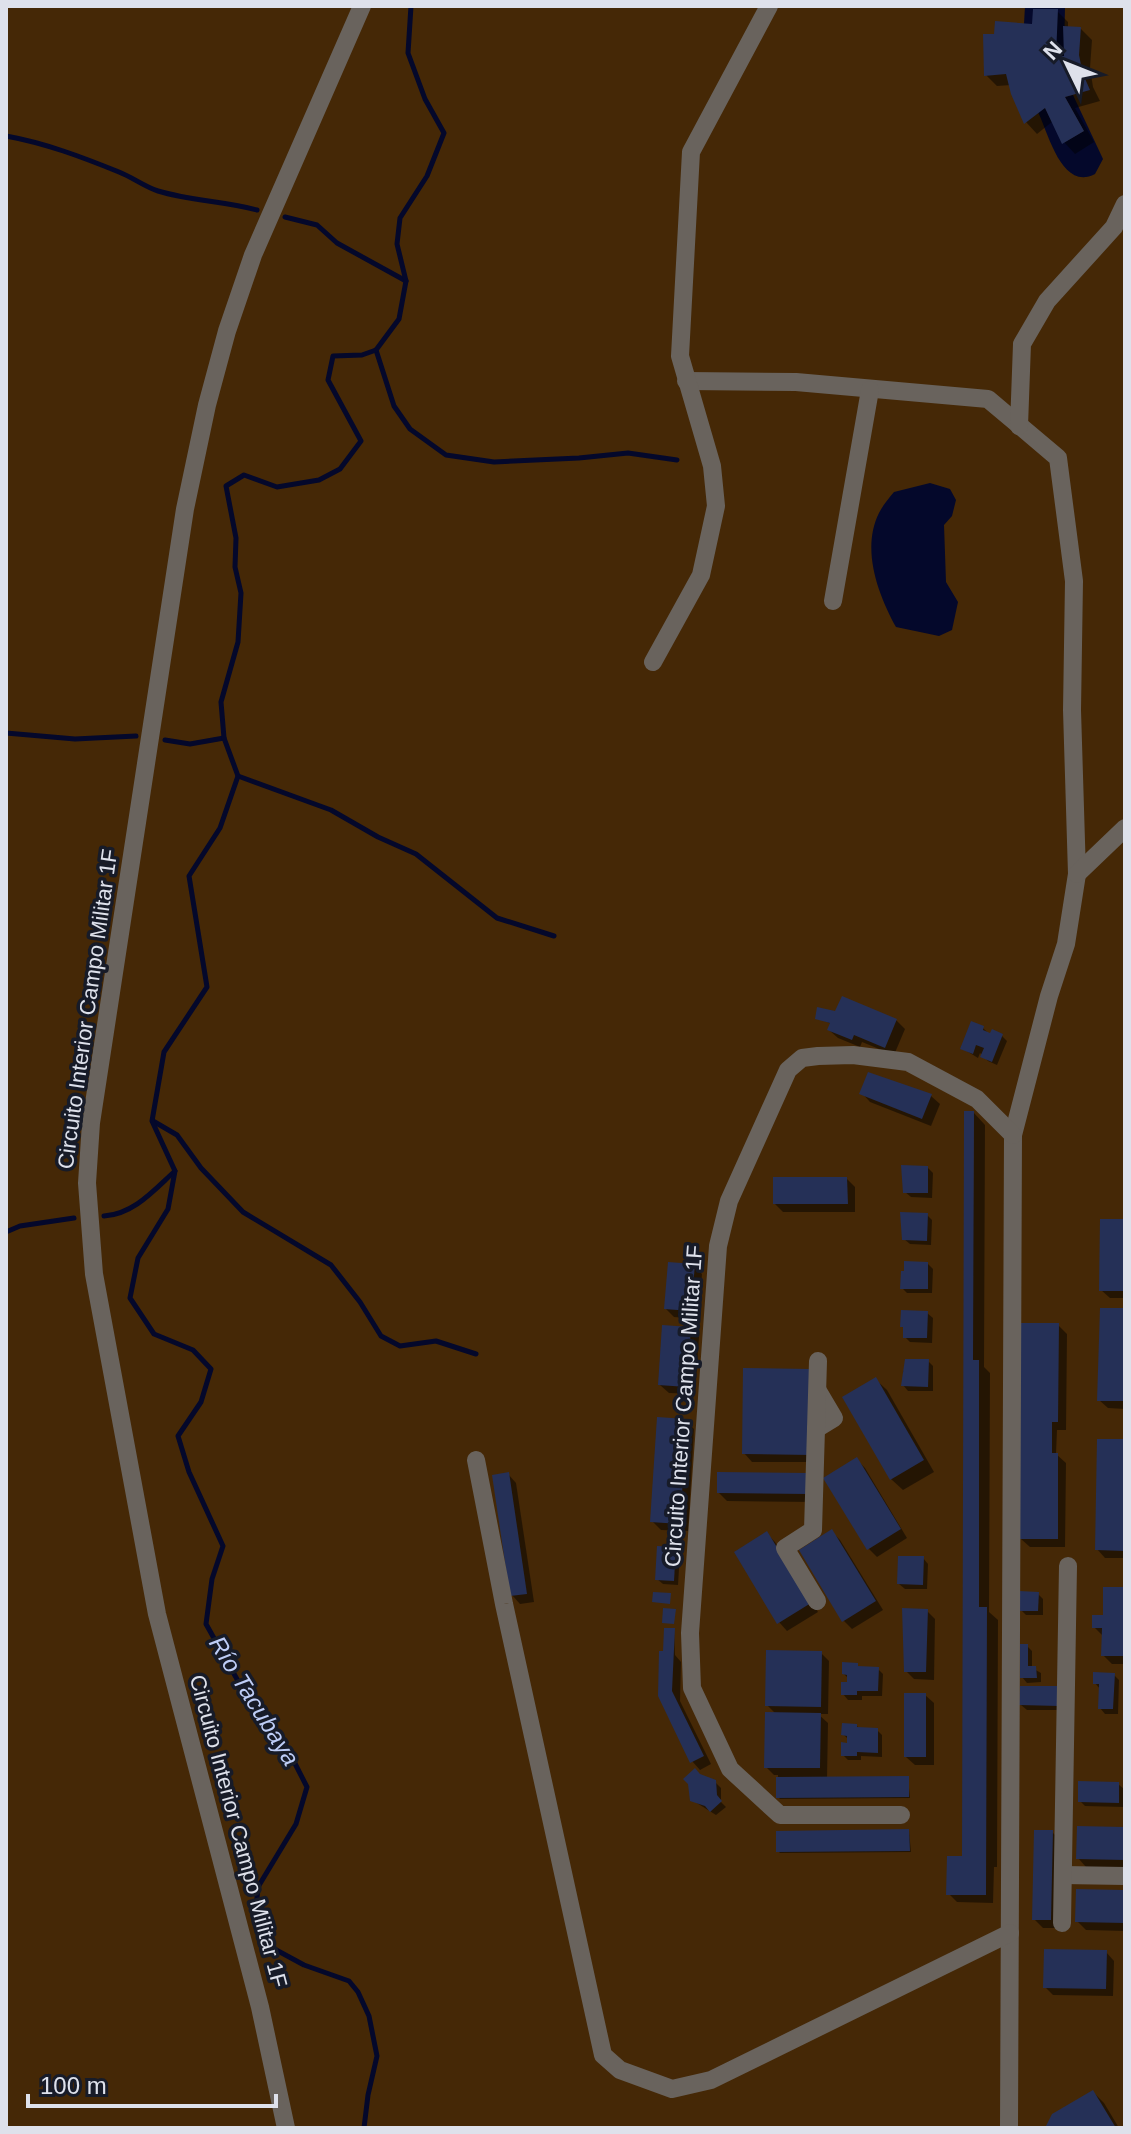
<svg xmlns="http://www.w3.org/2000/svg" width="1131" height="2134" viewBox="0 0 1131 2134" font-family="Arial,sans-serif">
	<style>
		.green { fill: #452806 }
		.water { fill: #04082b }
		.shadow { fill: #0007 }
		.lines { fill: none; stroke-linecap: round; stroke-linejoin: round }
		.stream { stroke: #04082b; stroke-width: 5 }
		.building { fill: #253057 }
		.minor { stroke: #69635d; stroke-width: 18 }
		.labels { text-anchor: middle; stroke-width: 7; stroke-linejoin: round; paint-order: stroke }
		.street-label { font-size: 22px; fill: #dee1eb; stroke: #171b28 }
		.water-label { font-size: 24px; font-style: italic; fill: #becdf6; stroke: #171b28 }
	</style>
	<rect width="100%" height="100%" fill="#171b28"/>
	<rect class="green" x="6" y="6" width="1119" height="2122"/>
	<g class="water">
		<path d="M1025,6H1065L1064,56H1056L1032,24H1024Z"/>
		<path d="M1073,95L1103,159L1095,174C1062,191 1049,135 1038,112L1045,108L1063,143L1084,131L1065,97Z"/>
		<path d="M930,483L950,489L956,500L952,516L944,525L946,582L958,602L952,630L939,636L896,627C878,594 861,549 879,513C883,505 889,498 894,492Z"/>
	</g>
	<g class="shadow">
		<path d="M1057,11L1068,22V28L1081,29L1092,40L1090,68L1093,87L1100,101L1075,108L1094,142L1075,154L1064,142L1053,121L1037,134L1026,122L1011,85L997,86L986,75L1034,26Z"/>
		<path d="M817,1018L896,1020L905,1029L894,1055L862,1042L860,1047L838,1038L829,1030L832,1024Z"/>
		<path d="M983,1028L991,1036H1002L1007,1041L997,1065L988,1061L980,1053L978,1058L962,1048Z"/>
		<path d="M869,1075L931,1096L940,1104L931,1126L870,1102L862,1093Z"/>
		<path d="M974,1113L985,1125L984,1367L990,1373L989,1612L998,1620L997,1867H994L993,1903L957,1902L949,1894L967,1858Z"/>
		<path d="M928,1168L933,1173L932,1198L911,1197L905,1192Z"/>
		<path d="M847,1179L855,1187V1212H783L775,1204Z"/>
		<path d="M927,1215L932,1220L931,1245L910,1244L904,1239Z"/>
		<path d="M1125,1221V1298H1110L1101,1290Z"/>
		<path d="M928,1264L933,1269L932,1293H907L902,1288Z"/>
		<path d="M694,1266L702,1274L698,1319L674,1317L666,1309Z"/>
		<path d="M1125,1310V1409L1108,1408L1099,1400Z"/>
		<path d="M927,1313L933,1318L932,1343L910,1342L905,1337V1330L902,1326Z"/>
		<path d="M1058,1325L1067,1334L1066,1430H1057L1056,1454L1066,1463L1065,1547H1030L1021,1539Z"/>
		<path d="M690,1329L699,1337L695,1394L669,1393L660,1385Z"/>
		<path d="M928,1361L933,1366V1391H908L903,1385V1371Z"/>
		<path d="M745,1370L818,1462H752L744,1453Z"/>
		<path d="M875,1379L887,1390L934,1472L903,1490L891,1479Z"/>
		<path d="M686,1421L694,1429L688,1531L661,1530L652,1521Z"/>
		<path d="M1125,1441V1558H1105L1097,1549Z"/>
		<path d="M857,1460L865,1468L907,1538L877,1557L869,1549Z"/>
		<path d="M508,1474L516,1483L534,1602L520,1604L512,1595Z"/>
		<path d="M807,1475L815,1502L727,1501L719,1493Z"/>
		<path d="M832,1532L840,1540L883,1610L852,1629L844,1621Z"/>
		<path d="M767,1534L775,1542L818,1612L787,1631L779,1622Z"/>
		<path d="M675,1549L680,1554L678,1585L663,1584L657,1579Z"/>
		<path d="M923,1558L928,1564L927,1589H905L899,1584Z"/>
		<path d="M1125,1589V1664H1112L1103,1655L1102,1635L1094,1627Z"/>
		<path d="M1038,1594L1043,1599V1615H1026L1021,1610Z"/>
		<path d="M927,1611L935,1619L934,1680L914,1679L906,1671Z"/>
		<path d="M674,1630L675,1655L681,1662L680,1701L711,1764L700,1770L692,1761L660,1696Z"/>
		<path d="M1027,1646L1032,1651V1668L1041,1673V1682L1027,1683L1022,1677Z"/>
		<path d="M821,1653L829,1661L828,1714H818L828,1723L827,1779L908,1778L910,1798L780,1799L778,1797V1775H774L766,1767L777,1715L767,1705Z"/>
		<path d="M857,1665L861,1669H878L883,1674L882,1696H862V1700H848L843,1694L849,1679L844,1674Z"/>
		<path d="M1114,1675L1119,1680L1118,1714H1105L1100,1708V1689L1095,1683Z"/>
		<path d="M1058,1688L1063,1710H1027L1021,1705Z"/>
		<path d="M925,1695L934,1703V1765H915L906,1757Z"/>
		<path d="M857,1726L860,1729L877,1730L882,1735V1757L861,1756V1760H848L843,1755L849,1740L843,1734Z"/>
		<path d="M700,1776L715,1782L721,1788V1802L726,1807L716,1815L692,1800Z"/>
		<path d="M1118,1784L1124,1789L1123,1807L1085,1806L1080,1801Z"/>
		<path d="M1125,1829V1868L1086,1867L1078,1858Z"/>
		<path d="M909,1831L911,1852L780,1853L778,1851Z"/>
		<path d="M1052,1832L1060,1840L1059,1928H1043L1034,1919Z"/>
		<path d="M1125,1892V1931L1086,1930L1077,1921Z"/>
		<path d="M1106,1952L1114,1961L1113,1996L1053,1995L1045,1987Z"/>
		<path d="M1093,2092L1104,2103L1119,2128H1047Z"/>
	</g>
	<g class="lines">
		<g class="stream">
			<path d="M6,136C45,143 82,157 119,172C132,177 145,187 158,191C191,201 224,201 257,210"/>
			<path d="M285,217L317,225L337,243L406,281"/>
			<path d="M376,350L394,406L410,429L446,455L494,462L579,458L628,453L677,460"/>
			<path d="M6,733L75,739L136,736"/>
			<path d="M165,740L190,744L224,738"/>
			<path d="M238,776L331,810L378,837L416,854L497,918L554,936"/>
			<path d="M153,1121L177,1135L201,1168L243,1212L331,1265L360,1302L381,1336L400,1346L436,1341L476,1354"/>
			<path d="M104,1216C134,1214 154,1190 175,1171"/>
			<path d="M6,1232L20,1226L74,1218"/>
			<path d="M364,2128L368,2095L377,2056L369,2016L358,1992L349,1981L304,1965L267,1945L255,1919L258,1887L296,1824L307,1787L285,1744L247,1697L206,1624L212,1579L223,1546L189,1472L178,1436L201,1402L211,1369L193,1350L154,1334L130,1298L138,1258L168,1209L175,1171L152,1121L164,1052L207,987L189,876L220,828L238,776L224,738L221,702L238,642L241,593L235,567L236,538L226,486L244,475L277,487L319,480L340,469L361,441L328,380L333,356L362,355L376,350L399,319L406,281L397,244L400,218L427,176L444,133L425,99L408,53L411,6"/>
		</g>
	</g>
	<g class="building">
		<path d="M1033,9H1058L1056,56H1064L1063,26L1081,27L1079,55L1083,74L1090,90L1065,97L1084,131L1062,144L1045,108L1024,124L1011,94L1006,74L984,76L983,34H994L995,21L1032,24Z"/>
		<path d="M842,996L897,1019L885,1048L854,1035L852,1040L827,1030L830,1023L815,1019L817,1007L835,1011Z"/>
		<path d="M971,1021L984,1026L983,1030L990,1033L992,1029L1003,1034L992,1062L980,1057L984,1048L976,1045L973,1054L960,1049Z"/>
		<path d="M868,1072L932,1094L922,1119L859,1094Z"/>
		<path d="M964,1111H974L973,1360H979V1607H987L986,1895H946L947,1856H962Z"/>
		<path d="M901,1165L928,1166V1193H903Z"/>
		<path d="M773,1177H847L848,1204H773Z"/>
		<path d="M900,1212L928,1213L927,1241L902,1240Z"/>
		<path d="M1100,1219H1125V1291H1099Z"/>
		<path d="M904,1261L928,1262V1289H900L901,1271H904Z"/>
		<path d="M668,1262L695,1264L691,1311L664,1309Z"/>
		<path d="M1100,1308H1125V1401H1097Z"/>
		<path d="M901,1310L928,1311L927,1338H903V1327H900Z"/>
		<path d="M1021,1323H1059L1058,1422H1052V1453H1058V1539H1019Z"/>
		<path d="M662,1325L691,1327L687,1387L658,1385Z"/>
		<path d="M905,1359H929L928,1387L901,1386Z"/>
		<path d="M743,1368L812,1369L811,1455L742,1454Z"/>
		<path d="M876,1377L924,1460L890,1480L842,1397Z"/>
		<path d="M657,1417L687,1419L680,1524L650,1522Z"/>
		<path d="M1097,1439H1125V1551L1095,1550Z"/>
		<path d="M857,1457L901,1529L867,1550L823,1478Z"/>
		<path d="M509,1472L527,1594L510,1596L492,1475Z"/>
		<path d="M717,1472L808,1473V1494L717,1493Z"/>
		<path d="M832,1529L876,1601L842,1622L799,1550Z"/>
		<path d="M767,1531L811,1603L777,1624L734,1552Z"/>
		<path d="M657,1546L676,1547L674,1581L655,1580Z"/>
		<path d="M898,1556H924L923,1585L897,1584Z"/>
		<path d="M1103,1587H1125V1656H1101L1102,1628H1092V1615H1103Z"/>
		<path d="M1019,1591L1039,1592L1038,1611H1019Z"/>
		<path d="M653,1592L671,1593L670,1604L652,1602Z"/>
		<path d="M663,1608L676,1609L674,1624L662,1623Z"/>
		<path d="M902,1608L928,1609L926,1672H904Z"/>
		<path d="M664,1628H675L672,1691L704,1756L690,1763L658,1696L659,1651H663Z"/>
		<path d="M1020,1644H1028V1666H1036L1037,1678H1020Z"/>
		<path d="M766,1650L822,1651L821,1707L765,1706Z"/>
		<path d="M842,1662L858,1663V1666L879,1667L878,1691H857V1695H841V1682H847V1675L842,1674Z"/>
		<path d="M1093,1672L1115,1673L1113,1709H1098L1099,1684H1093Z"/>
		<path d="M1020,1686H1059V1706L1019,1705Z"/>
		<rect x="904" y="1693" width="22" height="64"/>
		<path d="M765,1712L821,1713L820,1768H764Z"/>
		<path d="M842,1723L857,1724V1727L878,1728V1753L857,1752V1756H841V1742L847,1743V1736L841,1735Z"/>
		<path d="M695,1768L700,1774L716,1780L717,1795L722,1801L710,1812L705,1806L690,1801L688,1784L683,1779Z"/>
		<path d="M909,1776V1797L776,1798V1777Z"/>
		<path d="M1078,1781L1119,1782V1803L1078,1802Z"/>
		<path d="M1077,1826L1125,1827V1860L1076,1859Z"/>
		<path d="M909,1829L910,1851L776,1852V1831Z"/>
		<path d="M1034,1830H1053L1051,1920H1032Z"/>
		<path d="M1076,1889L1125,1890V1923L1075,1922Z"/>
		<path d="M1044,1949L1107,1950L1106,1989L1043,1988Z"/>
		<path d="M1093,2090L1116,2128H1045L1052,2114Z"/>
	</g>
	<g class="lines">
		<g class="minor">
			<path d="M686,381L796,382L988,399L1058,458L1074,581L1072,710L1077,874L1066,944L1049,996L1013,1135L1009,2128"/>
			<path d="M1019,426L1022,344L1047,301L1114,227L1125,204"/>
			<path d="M833,601L870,390"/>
			<path d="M653,662L701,575L716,506L712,466L680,356L691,152L769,6"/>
			<path d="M1077,874L1125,828"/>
			<path d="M816,1429L834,1418L818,1391"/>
			<path d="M476,1460L504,1604L603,2055L620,2070L672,2089L711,2080L1010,1933"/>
			<path d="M817,1601L785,1548L813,1530L818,1361"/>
			<path d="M901,1815H780L730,1769L692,1688L690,1633L718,1246L729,1201L788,1070L802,1058L818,1056L853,1055L908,1062L977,1099L1013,1135"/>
			<path d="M1063,1875L1125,1876"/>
			<path d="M1062,1923L1068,1566"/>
			<path d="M286,2128L260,2007L157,1614L94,1274L87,1183L91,1123L185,509L207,405L227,331L253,255L362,6"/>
		</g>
	</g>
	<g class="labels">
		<g class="street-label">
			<text transform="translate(87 1009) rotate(-82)" y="8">Circuito Interior Campo Militar 1F</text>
			<text transform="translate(683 1406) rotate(-86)" y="8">Circuito Interior Campo Militar 1F</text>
			<text transform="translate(239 1831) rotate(75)" y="8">Circuito Interior Campo Militar 1F</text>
		</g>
		<g class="water-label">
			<text transform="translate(254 1701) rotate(58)" y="8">Río Tacubaya</text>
		</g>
	</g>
	<rect width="1131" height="2134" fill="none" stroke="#dee1eb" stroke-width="16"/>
	<g transform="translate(1067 64) rotate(313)" stroke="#171b28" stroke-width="6" paint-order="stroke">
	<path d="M0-6L14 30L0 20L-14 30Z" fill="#dee1eb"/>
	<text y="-12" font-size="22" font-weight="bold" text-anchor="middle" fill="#dee1eb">N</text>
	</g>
	<path d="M28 2094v12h248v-12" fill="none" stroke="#dee1eb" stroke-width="4"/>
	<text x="40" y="2094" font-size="24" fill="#dee1eb" stroke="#171b28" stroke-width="6" paint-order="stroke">100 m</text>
</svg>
